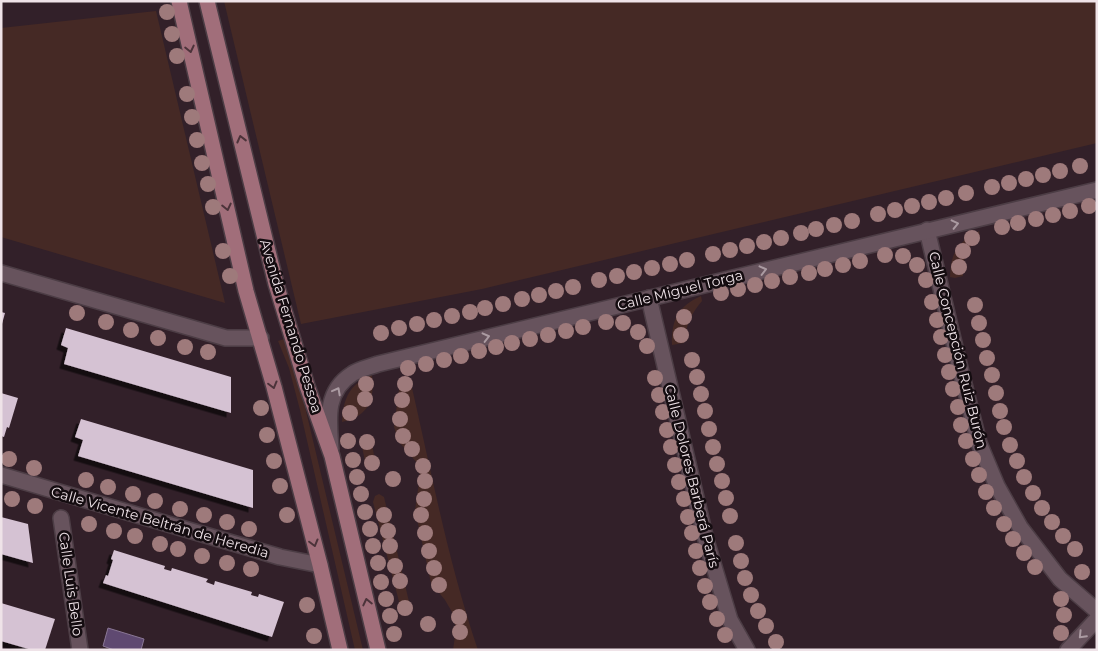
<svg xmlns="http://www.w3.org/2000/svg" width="1098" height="651" viewBox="0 0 1098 651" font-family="Montserrat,sans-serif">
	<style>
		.green { fill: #452925 }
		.water { fill: #5f4971; stroke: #8a7795 }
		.building { fill: #d5c2d3; filter: url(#shadow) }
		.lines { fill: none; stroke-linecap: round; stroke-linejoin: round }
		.street-casing { stroke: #4c3d45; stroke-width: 18 }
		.primary-casing { stroke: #4c3d45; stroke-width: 18 }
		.street { stroke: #67535d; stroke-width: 15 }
		.primary { stroke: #a16e7a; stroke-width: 15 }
		.tree { fill: #9e7a7b }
		.oneway { stroke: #4c333a }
		.oneway2 { stroke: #ab9ba2 }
		.labels { text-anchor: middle; stroke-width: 5; stroke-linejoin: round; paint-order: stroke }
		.street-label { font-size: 14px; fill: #efe3e8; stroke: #140c10 }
	</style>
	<defs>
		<filter id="shadow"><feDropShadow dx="-4.5" dy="4.5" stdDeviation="0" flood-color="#0009"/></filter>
	</defs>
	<rect width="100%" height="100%" fill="#322029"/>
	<g class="green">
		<path d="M224,1H1097V143L482,289L301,324Z"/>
		<path d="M156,11L225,303L1,237V28Z"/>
		<path d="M979,231L980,236C966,249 963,257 963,276L955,278L950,277C951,252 957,243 979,231Z"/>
		<path d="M701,296L702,301C691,314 686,325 684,343L672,345C671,321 678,306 701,296Z"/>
		<path d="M284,339L294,364L305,407L363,650H355L300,410L289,368L278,341Z"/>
		<path d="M372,375C375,401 368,416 342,422C343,399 349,384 372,375Z"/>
		<path d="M410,379C431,470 448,562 478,650H453L456,629L452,612L445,600L431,583L415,510L420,476L417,463L399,442L394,427L400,382Z"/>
		<path d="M366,436L371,439L376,466L372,470L366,466L361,442Z"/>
		<path d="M379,494L384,497L411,610L408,615L402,613L373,502L375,496Z"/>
	</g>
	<path class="water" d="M108,628L144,639L141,650H114L103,646Z"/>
	<g class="building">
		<path d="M1,312L5,313L2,324H1Z"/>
		<path d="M66,328L231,377V413L64,364L68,348L61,345Z"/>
		<path d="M1,393L18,398L9,428L7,427L4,437L1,436Z"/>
		<path d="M81,419L253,470V508L78,456L83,440L75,437Z"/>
		<path d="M1,517L28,524L33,563L1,554Z"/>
		<path d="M114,550L165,566L164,569L171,571L172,568L208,579L206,582L214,585L215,581L252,592L251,595L258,597L259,594L284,602L272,637L103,583L106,575L108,576L113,560L111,559Z"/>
		<path d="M1,603L55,619L45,650H32L1,641Z"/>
	</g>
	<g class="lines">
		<defs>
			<g id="street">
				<path d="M927,230L960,368L979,443L997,486L1020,527L1060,579L1097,611"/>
				<path d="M1,273L226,338H261"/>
				<path d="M649,298L706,540L730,620L747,650"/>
				<path d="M331,449C329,421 324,392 352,374C359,369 370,367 378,364L1097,190"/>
				<path d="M1,475L280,557L320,565"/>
				<path d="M61,518L80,650"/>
				<path d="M1068,650L1097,619"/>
			</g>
			<g id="primary">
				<path d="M179,1L246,291L274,387L320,565L340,650"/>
				<path d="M207,1L276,284L307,386L332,456L378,650"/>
			</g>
		</defs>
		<use href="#street" class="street-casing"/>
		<use href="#primary" class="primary-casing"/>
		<use href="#street" class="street"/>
		<use href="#primary" class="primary"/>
	</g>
	<g class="tree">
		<circle cx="167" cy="12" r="8"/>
		<circle cx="172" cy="34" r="8"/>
		<circle cx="177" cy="56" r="8"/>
		<circle cx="187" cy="94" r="8"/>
		<circle cx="192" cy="117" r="8"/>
		<circle cx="197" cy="140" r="8"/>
		<circle cx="202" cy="163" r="8"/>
		<circle cx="1080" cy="166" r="8"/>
		<circle cx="1060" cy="171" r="8"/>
		<circle cx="1043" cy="175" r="8"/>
		<circle cx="1026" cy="179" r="8"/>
		<circle cx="1009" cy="183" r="8"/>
		<circle cx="208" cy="184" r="8"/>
		<circle cx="992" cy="187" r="8"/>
		<circle cx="966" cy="193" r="8"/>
		<circle cx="946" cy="198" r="8"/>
		<circle cx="929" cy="202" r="8"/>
		<circle cx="912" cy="206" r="8"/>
		<circle cx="1089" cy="206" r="8"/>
		<circle cx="213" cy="207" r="8"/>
		<circle cx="895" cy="210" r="8"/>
		<circle cx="1070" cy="211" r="8"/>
		<circle cx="878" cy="214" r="8"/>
		<circle cx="1053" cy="215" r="8"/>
		<circle cx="1036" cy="219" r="8"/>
		<circle cx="852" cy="221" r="8"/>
		<circle cx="1018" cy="223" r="8"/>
		<circle cx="834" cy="225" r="8"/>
		<circle cx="1002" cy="227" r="8"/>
		<circle cx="816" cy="229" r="8"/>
		<circle cx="801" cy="233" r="8"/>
		<circle cx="781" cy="238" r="8"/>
		<circle cx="972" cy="238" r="8"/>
		<circle cx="764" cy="242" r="8"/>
		<circle cx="747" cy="246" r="8"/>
		<circle cx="730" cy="250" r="8"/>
		<circle cx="223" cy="251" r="8"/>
		<circle cx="963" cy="251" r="8"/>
		<circle cx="713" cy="254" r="8"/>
		<circle cx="885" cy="255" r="8"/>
		<circle cx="903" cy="256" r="8"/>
		<circle cx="687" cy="260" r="8"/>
		<circle cx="860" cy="261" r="8"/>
		<circle cx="670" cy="264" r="8"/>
		<circle cx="843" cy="265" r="8"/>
		<circle cx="917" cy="265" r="8"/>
		<circle cx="959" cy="267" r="8"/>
		<circle cx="652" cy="268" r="8"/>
		<circle cx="825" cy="269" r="8"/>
		<circle cx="634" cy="272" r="8"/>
		<circle cx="809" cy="273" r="8"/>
		<circle cx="230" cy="276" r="8"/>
		<circle cx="617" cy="276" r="8"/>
		<circle cx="790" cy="277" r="8"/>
		<circle cx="599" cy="280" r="8"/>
		<circle cx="926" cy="280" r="8"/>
		<circle cx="772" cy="281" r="8"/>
		<circle cx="755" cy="285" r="8"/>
		<circle cx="573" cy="287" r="8"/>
		<circle cx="738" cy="289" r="8"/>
		<circle cx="556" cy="291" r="8"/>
		<circle cx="721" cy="293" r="8"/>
		<circle cx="539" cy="295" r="8"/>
		<circle cx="522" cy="299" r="8"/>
		<circle cx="932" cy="302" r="8"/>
		<circle cx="503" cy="304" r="8"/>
		<circle cx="975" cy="305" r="8"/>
		<circle cx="485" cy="308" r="8"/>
		<circle cx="470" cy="312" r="8"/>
		<circle cx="77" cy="313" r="8"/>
		<circle cx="452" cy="316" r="8"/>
		<circle cx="684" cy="317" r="8"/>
		<circle cx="434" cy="320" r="8"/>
		<circle cx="937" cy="320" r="8"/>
		<circle cx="106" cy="322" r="8"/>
		<circle cx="606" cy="322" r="8"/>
		<circle cx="623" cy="323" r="8"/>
		<circle cx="979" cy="323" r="8"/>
		<circle cx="417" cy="324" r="8"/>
		<circle cx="583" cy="327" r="8"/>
		<circle cx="399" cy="328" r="8"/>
		<circle cx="131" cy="330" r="8"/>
		<circle cx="566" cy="331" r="8"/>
		<circle cx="638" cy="332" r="8"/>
		<circle cx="381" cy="333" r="8"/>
		<circle cx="548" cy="335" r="8"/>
		<circle cx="681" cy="335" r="8"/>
		<circle cx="941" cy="337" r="8"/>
		<circle cx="158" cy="338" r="8"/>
		<circle cx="530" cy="339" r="8"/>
		<circle cx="983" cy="340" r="8"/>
		<circle cx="512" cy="343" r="8"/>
		<circle cx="647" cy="346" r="8"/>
		<circle cx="185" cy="347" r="8"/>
		<circle cx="496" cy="347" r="8"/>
		<circle cx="479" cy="351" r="8"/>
		<circle cx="208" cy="352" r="8"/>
		<circle cx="945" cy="355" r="8"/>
		<circle cx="461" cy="356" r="8"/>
		<circle cx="987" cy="358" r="8"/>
		<circle cx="444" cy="360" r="8"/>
		<circle cx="692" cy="360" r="8"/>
		<circle cx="426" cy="364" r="8"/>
		<circle cx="408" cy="368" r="8"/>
		<circle cx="949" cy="372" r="8"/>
		<circle cx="992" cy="375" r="8"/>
		<circle cx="697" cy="377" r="8"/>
		<circle cx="655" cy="378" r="8"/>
		<circle cx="366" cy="384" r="8"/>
		<circle cx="405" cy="384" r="8"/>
		<circle cx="953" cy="389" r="8"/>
		<circle cx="996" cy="393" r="8"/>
		<circle cx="701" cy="394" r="8"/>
		<circle cx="659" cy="395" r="8"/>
		<circle cx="365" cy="399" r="8"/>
		<circle cx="402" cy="400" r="8"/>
		<circle cx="958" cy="407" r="8"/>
		<circle cx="261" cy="408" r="8"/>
		<circle cx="705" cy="411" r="8"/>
		<circle cx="1000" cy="411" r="8"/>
		<circle cx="663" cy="412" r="8"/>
		<circle cx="350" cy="413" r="8"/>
		<circle cx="400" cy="419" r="8"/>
		<circle cx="961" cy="425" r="8"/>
		<circle cx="1004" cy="427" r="8"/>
		<circle cx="709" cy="429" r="8"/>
		<circle cx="667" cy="430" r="8"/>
		<circle cx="267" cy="435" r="8"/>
		<circle cx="403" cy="436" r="8"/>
		<circle cx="348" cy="441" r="8"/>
		<circle cx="966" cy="441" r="8"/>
		<circle cx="367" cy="442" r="8"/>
		<circle cx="1010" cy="445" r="8"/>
		<circle cx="671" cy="447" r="8"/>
		<circle cx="713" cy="447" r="8"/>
		<circle cx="412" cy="449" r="8"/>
		<circle cx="9" cy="459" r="8"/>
		<circle cx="973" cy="459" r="8"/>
		<circle cx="353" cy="460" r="8"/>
		<circle cx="274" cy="461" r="8"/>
		<circle cx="1017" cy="461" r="8"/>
		<circle cx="372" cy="463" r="8"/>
		<circle cx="717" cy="464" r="8"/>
		<circle cx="675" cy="465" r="8"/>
		<circle cx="423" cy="466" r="8"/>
		<circle cx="34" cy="468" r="8"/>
		<circle cx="979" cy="475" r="8"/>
		<circle cx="357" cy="477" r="8"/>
		<circle cx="1024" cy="477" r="8"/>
		<circle cx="393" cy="479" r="8"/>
		<circle cx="86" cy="480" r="8"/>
		<circle cx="425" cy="481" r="8"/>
		<circle cx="722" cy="481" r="8"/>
		<circle cx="679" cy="482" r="8"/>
		<circle cx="280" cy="486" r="8"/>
		<circle cx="108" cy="487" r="8"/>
		<circle cx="986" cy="492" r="8"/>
		<circle cx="1033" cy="493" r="8"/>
		<circle cx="133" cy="494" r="8"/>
		<circle cx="361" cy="494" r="8"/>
		<circle cx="726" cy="498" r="8"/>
		<circle cx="12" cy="499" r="8"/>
		<circle cx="424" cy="499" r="8"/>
		<circle cx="684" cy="499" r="8"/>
		<circle cx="155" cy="501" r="8"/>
		<circle cx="35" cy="506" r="8"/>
		<circle cx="994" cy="508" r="8"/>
		<circle cx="1042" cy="508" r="8"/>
		<circle cx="180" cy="509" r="8"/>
		<circle cx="365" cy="512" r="8"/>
		<circle cx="204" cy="515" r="8"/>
		<circle cx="287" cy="515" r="8"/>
		<circle cx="384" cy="515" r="8"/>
		<circle cx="421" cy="515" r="8"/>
		<circle cx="730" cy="516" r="8"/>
		<circle cx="688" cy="517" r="8"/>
		<circle cx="227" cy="522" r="8"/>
		<circle cx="1052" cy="522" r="8"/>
		<circle cx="89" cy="524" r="8"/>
		<circle cx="1004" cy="524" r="8"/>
		<circle cx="249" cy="529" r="8"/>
		<circle cx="370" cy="529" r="8"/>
		<circle cx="114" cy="531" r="8"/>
		<circle cx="388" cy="531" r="8"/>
		<circle cx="425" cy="533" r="8"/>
		<circle cx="692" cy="533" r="8"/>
		<circle cx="135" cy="536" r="8"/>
		<circle cx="1063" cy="536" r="8"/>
		<circle cx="1013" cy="539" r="8"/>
		<circle cx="736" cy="543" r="8"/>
		<circle cx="160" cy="544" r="8"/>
		<circle cx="373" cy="546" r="8"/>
		<circle cx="390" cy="546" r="8"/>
		<circle cx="178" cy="549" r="8"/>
		<circle cx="1075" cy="549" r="8"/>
		<circle cx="429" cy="551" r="8"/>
		<circle cx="696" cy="551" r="8"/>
		<circle cx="1024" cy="553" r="8"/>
		<circle cx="202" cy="556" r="8"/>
		<circle cx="741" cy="561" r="8"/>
		<circle cx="227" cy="563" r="8"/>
		<circle cx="378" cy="563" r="8"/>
		<circle cx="395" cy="566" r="8"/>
		<circle cx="1035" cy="567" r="8"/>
		<circle cx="434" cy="568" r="8"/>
		<circle cx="700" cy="568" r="8"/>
		<circle cx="251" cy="569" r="8"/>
		<circle cx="1082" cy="572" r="8"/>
		<circle cx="745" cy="578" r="8"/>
		<circle cx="400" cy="581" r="8"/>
		<circle cx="381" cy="582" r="8"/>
		<circle cx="439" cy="585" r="8"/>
		<circle cx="705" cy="586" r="8"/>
		<circle cx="751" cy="595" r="8"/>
		<circle cx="386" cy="599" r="8"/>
		<circle cx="1061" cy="599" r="8"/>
		<circle cx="710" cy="602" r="8"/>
		<circle cx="307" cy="605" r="8"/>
		<circle cx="405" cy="608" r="8"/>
		<circle cx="758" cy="611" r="8"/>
		<circle cx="1064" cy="615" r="8"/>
		<circle cx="390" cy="616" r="8"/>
		<circle cx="459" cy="617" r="8"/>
		<circle cx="717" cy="619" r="8"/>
		<circle cx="428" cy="624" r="8"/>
		<circle cx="766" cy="626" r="8"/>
		<circle cx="460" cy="632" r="8"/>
		<circle cx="1061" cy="633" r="8"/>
		<circle cx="394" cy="634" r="8"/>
		<circle cx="725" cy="635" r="8"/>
		<circle cx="314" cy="636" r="8"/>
		<circle cx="776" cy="642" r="8"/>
	</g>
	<defs><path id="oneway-chevron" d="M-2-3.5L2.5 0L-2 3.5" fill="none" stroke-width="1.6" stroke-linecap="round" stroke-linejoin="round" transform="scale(1.25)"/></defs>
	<g class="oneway">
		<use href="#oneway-chevron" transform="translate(190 49) rotate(77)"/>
		<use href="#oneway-chevron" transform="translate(241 139) rotate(-104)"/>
		<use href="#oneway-chevron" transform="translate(227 207) rotate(77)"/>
		<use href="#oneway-chevron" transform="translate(273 385) rotate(75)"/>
		<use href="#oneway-chevron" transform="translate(314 543) rotate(75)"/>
		<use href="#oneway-chevron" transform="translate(367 602) rotate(-103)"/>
	</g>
	<g class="oneway2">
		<use href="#oneway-chevron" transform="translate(955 224) rotate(-13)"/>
		<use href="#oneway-chevron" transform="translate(763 270) rotate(-14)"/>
		<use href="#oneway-chevron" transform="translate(486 337) rotate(-14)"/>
		<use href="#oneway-chevron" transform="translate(337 391) rotate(-62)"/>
		<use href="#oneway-chevron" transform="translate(1082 635) rotate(134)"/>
	</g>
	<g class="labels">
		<g class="street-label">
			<text transform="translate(680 290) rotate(-14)" y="5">Calle Miguel Torga</text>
			<text transform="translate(291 326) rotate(73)" y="5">Avenida Fernando Pessoa</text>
			<text transform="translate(958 350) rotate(76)" y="5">Calle Concepción Ruiz Burón</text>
			<text transform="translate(692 476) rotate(76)" y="5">Calle Dolores Barberá París</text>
			<text transform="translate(160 522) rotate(16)" y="5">Calle Vicente Beltrán de Heredia</text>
			<text transform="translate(71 584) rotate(82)" y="5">Calle Luis Bello</text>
		</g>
	</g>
	<rect width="1098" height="651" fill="none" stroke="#efe3e8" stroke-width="5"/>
</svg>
